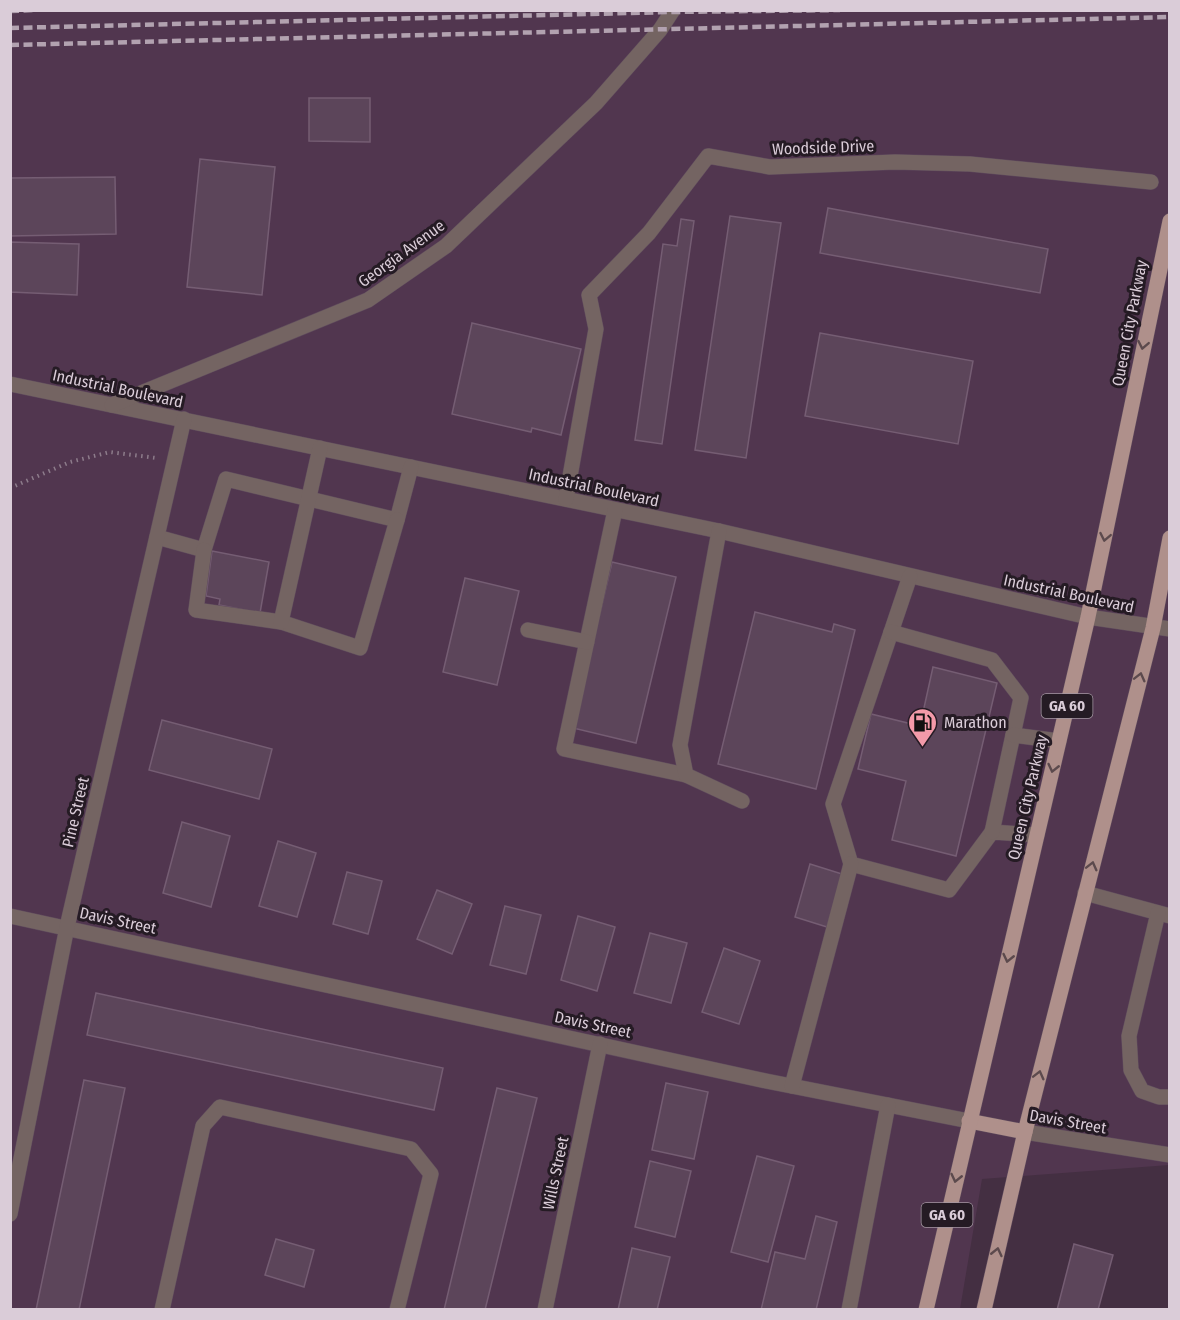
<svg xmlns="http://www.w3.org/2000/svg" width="1180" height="1320" viewBox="0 0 1180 1320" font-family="'Fira Sans Condensed',sans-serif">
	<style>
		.built { fill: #51364f }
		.building { fill: #5c455a; stroke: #755d73; stroke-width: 1.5 }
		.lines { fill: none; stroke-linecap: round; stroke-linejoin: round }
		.minor-casing { stroke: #5f4b5d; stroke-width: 16 }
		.major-casing { stroke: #5f4b5d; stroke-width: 16 }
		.path { stroke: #8d7c8b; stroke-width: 4; stroke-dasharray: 1.5 4.5; stroke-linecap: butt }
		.minor { stroke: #746462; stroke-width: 15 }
		.major { stroke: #af908b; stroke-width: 15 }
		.rail { stroke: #b2a2b0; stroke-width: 4.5; stroke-dasharray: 9 4.5; stroke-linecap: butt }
		.oneway { stroke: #5c4a4d }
		.labels { text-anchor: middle; stroke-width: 6; stroke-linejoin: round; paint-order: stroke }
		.shield { fill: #251b24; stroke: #a497a2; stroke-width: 1.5 }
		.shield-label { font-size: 15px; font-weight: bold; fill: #daccd8 }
		.street-label { font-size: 16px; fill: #daccd8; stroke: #251b24 }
		.poi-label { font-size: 16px; fill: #daccd8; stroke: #251b24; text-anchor: start }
	</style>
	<rect width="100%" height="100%" fill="#442f42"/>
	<path class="built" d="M10,11H1169V1165L982,1179L960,1309H11Z"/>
	<g class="building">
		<path d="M309,98H370V142L309,141Z"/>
		<path d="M200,159L275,167L262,295L187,287Z"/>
		<path d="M115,177L116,234L10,236V178Z"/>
		<path d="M828,208L1048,249L1040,293L820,253Z"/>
		<path d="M730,216L781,223L746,458L695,450Z"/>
		<path d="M681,219L694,221L662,444L635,440L663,244L677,246Z"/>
		<path d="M10,242L79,244L77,295L10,292Z"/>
		<path d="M472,323L581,349L561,435L532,428L531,432L452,414Z"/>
		<path d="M820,333L973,361L958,444L805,416Z"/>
		<path d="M212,551L269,562L260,613L219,605L220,599L206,596Z"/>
		<path d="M612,562L676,577L636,743L573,728Z"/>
		<path d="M465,578L519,591L497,685L443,672Z"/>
		<path d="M755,612L832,632L834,624L855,630L816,789L718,764Z"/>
		<path d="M933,667L997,683L956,856L892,840L906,781L858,769L871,714L920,726Z"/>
		<path d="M162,720L272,749L259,799L149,770Z"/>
		<path d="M182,822L230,836L211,907L163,893Z"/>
		<path d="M278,841L316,853L297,917L259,906Z"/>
		<path d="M810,864L842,874L827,927L795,917Z"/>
		<path d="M347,872L382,881L368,934L333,924Z"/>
		<path d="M437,890L472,904L452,954L417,939Z"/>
		<path d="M505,906L541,915L526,974L490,965Z"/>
		<path d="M578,916L615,927L597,991L561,980Z"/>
		<path d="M650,933L687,943L671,1003L634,993Z"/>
		<path d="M724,948L760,961L739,1024L702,1012Z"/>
		<path d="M96,993L443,1068L434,1110L87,1035Z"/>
		<path d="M84,1080L125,1088L79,1310H36Z"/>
		<path d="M666,1083L708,1092L694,1159L652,1150Z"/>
		<path d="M497,1088L537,1098L485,1310H444Z"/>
		<path d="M757,1156L794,1166L768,1262L731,1252Z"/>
		<path d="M650,1161L691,1171L675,1237L635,1227Z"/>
		<path d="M816,1216L837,1222L816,1310H761L775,1252L805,1259Z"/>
		<path d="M276,1239L314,1250L304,1287L265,1275Z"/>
		<path d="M1074,1244L1113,1255L1098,1310H1057Z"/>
		<path d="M632,1248L670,1257L657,1310H618Z"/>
	</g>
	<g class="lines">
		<defs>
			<g id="minor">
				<path d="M10,384L719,531L1088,617L1170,629"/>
				<path d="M112,405L368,300L446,246L596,103L660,30L673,10"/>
				<path d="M566,499L596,329L589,295L649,233L708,156L770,167L895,162L970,164L1151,182"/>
				<path d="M615,510L564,749L686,775"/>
				<path d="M719,531L680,745L686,775L742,801"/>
				<path d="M157,537L204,550L226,479L397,520L411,467"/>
				<path d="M204,550L196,610L281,622L360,648L397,520"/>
				<path d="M910,576L833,804L851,864L949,890L992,832L1037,835"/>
				<path d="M281,622L320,448"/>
				<path d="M528,630L587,642"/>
				<path d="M891,632L992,660L1021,698L992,832"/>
				<path d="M1013,735L1059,741"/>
				<path d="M1085,893L1170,916"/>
				<path d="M1158,913L1129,1036L1131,1070L1142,1091L1159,1097H1170"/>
				<path d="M10,916L766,1081L969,1121"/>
				<path d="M792,1086L851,864"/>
				<path d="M1025,1132L1170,1155"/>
				<path d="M10,1214L67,927L184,419"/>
				<path d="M162,1310L203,1126L220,1107L411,1149L431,1174L397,1310"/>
				<path d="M545,1310L600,1044"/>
				<path d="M849,1310L888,1105"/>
			</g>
			<g id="major">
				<path d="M969,1121L1025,1132"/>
				<path d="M926,1310L1088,617L1170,221"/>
				<path d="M984,1310L1025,1132L1153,628L1170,538"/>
			</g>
		</defs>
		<use href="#minor" class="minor-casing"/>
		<use href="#major" class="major-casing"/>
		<path class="path" d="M10,488L70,462L110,452L156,458"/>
		<use href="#minor" class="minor"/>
		<use href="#major" class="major"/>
		<g class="rail">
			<path d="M10,11L35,10"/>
			<path d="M10,28L672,12L840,10"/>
			<path d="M10,45L1170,17"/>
		</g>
	</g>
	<defs><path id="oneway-chevron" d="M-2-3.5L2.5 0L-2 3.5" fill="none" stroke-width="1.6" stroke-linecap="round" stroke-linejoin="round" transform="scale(1.5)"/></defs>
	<g class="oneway">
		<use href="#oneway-chevron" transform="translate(1143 345) rotate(101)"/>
		<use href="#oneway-chevron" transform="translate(1105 537) rotate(101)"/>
		<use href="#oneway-chevron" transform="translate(1140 677) rotate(-76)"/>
		<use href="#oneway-chevron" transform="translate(1053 768) rotate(103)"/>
		<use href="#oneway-chevron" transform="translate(1092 866) rotate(-76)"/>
		<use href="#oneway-chevron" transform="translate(1008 958) rotate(103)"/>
		<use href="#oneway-chevron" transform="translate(1039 1075) rotate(-76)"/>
		<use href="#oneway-chevron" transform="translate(956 1178) rotate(103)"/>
		<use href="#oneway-chevron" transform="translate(997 1252) rotate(-77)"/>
	</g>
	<defs>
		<symbol id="fuel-pin" viewBox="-11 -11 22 30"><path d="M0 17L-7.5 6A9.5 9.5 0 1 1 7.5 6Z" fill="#f39aa9" stroke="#251b24"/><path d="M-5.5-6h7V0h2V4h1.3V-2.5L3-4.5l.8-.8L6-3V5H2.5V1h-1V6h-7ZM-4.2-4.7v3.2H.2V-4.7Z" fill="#111"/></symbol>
	</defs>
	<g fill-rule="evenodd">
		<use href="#fuel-pin" x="906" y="706" width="33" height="45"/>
	</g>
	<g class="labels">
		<g class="shield">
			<rect x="1041.5" y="694" width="51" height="24" rx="4.5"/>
			<rect x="921.5" y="1203" width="51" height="24" rx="4.5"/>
		</g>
		<g class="shield-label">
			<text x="1067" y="711">GA 60</text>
			<text x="947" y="1220">GA 60</text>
		</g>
		<g class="street-label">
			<text transform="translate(823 147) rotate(-2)" y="6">Woodside Drive</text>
			<text transform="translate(401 253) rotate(-36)" y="6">Georgia Avenue</text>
			<text transform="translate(1129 323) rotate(-79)" y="6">Queen City Parkway</text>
			<text transform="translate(118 388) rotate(12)" y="6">Industrial Boulevard</text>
			<text transform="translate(594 487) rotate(12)" y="6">Industrial Boulevard</text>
			<text transform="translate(1069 593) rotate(12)" y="6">Industrial Boulevard</text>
			<text transform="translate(1027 797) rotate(-77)" y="6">Queen City Parkway</text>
			<text transform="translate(75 812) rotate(-77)" y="6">Pine Street</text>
			<text transform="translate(118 920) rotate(12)" y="6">Davis Street</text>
			<text transform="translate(593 1024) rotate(12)" y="6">Davis Street</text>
			<text transform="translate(1068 1121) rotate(10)" y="6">Davis Street</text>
			<text transform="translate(555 1173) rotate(-78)" y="6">Wills Street</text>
		</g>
		<g class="poi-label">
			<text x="944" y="728">Marathon</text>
		</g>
	</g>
	<rect width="1180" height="1320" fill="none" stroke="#daccd8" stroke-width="24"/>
</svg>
